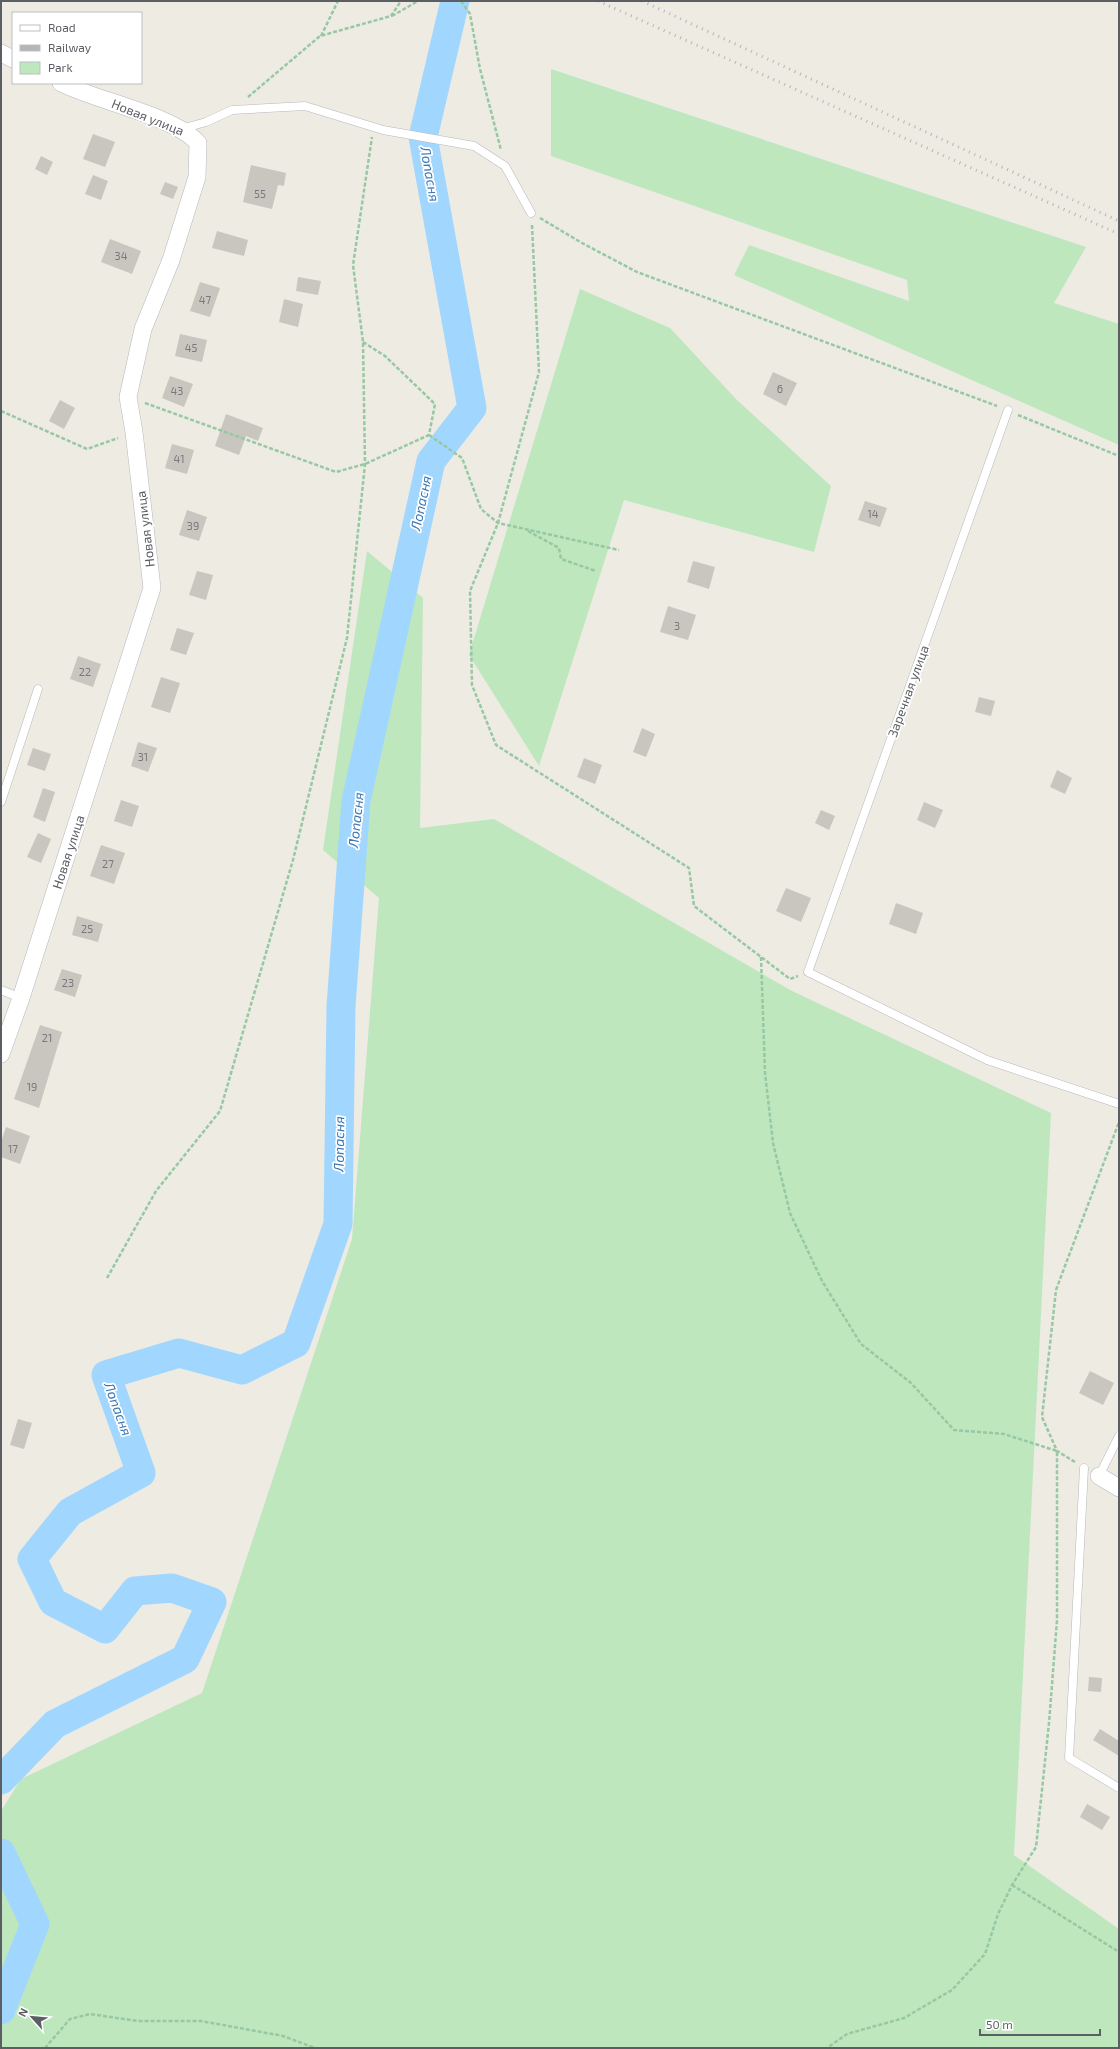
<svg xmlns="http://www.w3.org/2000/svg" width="1120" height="2049" viewBox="0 0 1120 2049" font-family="'Exo 2',sans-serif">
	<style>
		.green { fill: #bee7be }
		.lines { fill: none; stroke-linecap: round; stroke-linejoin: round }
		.river { stroke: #a1d7ff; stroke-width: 29 }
		.building { fill: #c9c6c0 }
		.lane-casing { stroke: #b5b9bd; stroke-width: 9 }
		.street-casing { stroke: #b5b9bd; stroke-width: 18 }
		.path { stroke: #97c8a4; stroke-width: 2.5; stroke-dasharray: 4 2; stroke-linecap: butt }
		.lane { stroke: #fff; stroke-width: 8 }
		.street { stroke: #fff; stroke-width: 17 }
		.rail { stroke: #b4b5b5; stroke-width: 3; stroke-dasharray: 1 5; stroke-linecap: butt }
		.labels { text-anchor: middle; stroke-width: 3.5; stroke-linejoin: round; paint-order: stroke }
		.number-label { font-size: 11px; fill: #76797b }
		.street-label { font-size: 13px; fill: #5b5f64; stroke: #fff }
		.water-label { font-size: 14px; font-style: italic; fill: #3b77b4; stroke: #fff }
	</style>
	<rect width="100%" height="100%" fill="#eeebe2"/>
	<g class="green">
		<path d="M551,69L1086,247L1054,303L1119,324V445L734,275L749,245L909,301L907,280L551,156Z"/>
		<path d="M580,289L670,328L737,400L831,486L814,552L624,500L539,766L469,655Z"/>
		<path d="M367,551L423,598L420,828L494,819L792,991L1051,1113L1014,1855L1119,1929V2048H1V1811L21,1779L202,1693L352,1239L379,898L323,850Z"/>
	</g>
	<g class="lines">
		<g class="river">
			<path d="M1,1780L55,1724L185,1659L212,1602L172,1588L135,1591L105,1629L53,1602L32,1559L70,1512L141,1473L106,1375L179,1353L242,1370L296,1343L338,1224L341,1006L356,801L431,461L472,408L423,137L455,1"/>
			<path d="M1,1853L35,1924L1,2010"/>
		</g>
	</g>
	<g class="building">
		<path d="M93,134L115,142L105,167L83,159Z"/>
		<path d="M41,156L53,162L47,175L35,169Z"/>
		<path d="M251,165L286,173L284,186L278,185L272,209L243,202Z"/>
		<path d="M93,175L108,181L101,200L85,194Z"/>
		<path d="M165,182L178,187L173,199L160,194Z"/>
		<path d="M217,231L248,240L244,256L212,248Z"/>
		<path d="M110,239L141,251L132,274L101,262Z"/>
		<path d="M298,277L321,281L318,295L296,291Z"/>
		<path d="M200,282L220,288L210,317L190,311Z"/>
		<path d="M284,299L303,304L298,327L279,322Z"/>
		<path d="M180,334L207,340L202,362L175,356Z"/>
		<path d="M773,372L797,383L786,406L763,394Z"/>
		<path d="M170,376L193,384L184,407L162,398Z"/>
		<path d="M60,400L75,408L64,429L49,421Z"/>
		<path d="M226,414L263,428L258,441L246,436L239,455L215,446Z"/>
		<path d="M172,444L194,450L187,474L165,468Z"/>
		<path d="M865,501L887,508L880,527L858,520Z"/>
		<path d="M187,510L207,517L199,541L179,535Z"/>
		<path d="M693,561L715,567L709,589L687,582Z"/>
		<path d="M197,571L213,575L206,600L189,595Z"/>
		<path d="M668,606L696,615L688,640L660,632Z"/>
		<path d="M177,628L194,633L186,655L170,650Z"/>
		<path d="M78,656L101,664L93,687L70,679Z"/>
		<path d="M161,677L180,683L170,713L151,707Z"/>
		<path d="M979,697L995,701L991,716L975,712Z"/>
		<path d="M642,728L655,734L646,757L633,752Z"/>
		<path d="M138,742L157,748L148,772L131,766Z"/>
		<path d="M33,748L51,754L45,771L27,765Z"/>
		<path d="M584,758L602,765L595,784L577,777Z"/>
		<path d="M1057,770L1072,778L1065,794L1050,787Z"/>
		<path d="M43,788L55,792L45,822L33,817Z"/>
		<path d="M121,800L139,806L132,827L114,821Z"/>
		<path d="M924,802L943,810L935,828L917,820Z"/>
		<path d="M821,810L835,816L829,830L815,823Z"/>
		<path d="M38,833L51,839L41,863L27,857Z"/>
		<path d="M101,845L125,853L114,884L90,876Z"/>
		<path d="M786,888L811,898L801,922L776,911Z"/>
		<path d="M896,903L923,913L916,934L889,924Z"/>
		<path d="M77,916L103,924L98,942L72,935Z"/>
		<path d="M62,969L82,975L75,997L54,990Z"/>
		<path d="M40,1025L62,1032L39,1108L14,1099Z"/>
		<path d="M6,1127L30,1136L20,1164L1,1157V1142Z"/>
		<path d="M1090,1371L1114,1383L1103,1405L1079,1393Z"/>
		<path d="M18,1419L32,1423L24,1449L10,1445Z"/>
		<path d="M1089,1677L1102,1678L1101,1692L1088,1691Z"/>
		<path d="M1100,1729L1119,1741V1756L1093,1740Z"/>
		<path d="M1087,1804L1110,1817L1102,1830L1080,1817Z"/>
	</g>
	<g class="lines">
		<defs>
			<g id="lane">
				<path d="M181,129L206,122L232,110L305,106L383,130L474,146L505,166L531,213"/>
				<path d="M1008,410L808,972L987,1060L1119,1104"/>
				<path d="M1,802L38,689"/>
				<path d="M1,990L21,998"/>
				<path d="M1084,1468L1069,1758L1119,1788"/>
				<path d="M1099,1476L1119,1436"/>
			</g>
			<g id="street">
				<path d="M1,53L13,59"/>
				<path d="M1,1054L21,998L152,588L134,432L128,397L143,329L171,260L197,177L198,143C175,116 97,101 61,83"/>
				<path d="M1099,1476L1119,1488"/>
			</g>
		</defs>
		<use href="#lane" class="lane-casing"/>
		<use href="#street" class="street-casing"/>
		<g class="path">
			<path d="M461,1L470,14L480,69L501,150"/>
			<path d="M392,16L418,1"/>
			<path d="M321,36L338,1"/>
			<path d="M248,97L320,36L391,16L401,1"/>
			<path d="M540,218L582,243L637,272L997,406"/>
			<path d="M532,225L539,372L498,523L470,591L472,685L496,745L689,868L694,906L790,979L798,976"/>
			<path d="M363,342L385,356L435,404L429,435"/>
			<path d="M145,403L336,472L365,464L429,435"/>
			<path d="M1,411L87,449L118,438"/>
			<path d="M1018,415L1119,456"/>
			<path d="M429,435L462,458L481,509L498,523L619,550"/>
			<path d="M528,531L559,548L561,559L596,571"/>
			<path d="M761,957L765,1073L773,1143L790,1213L822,1281L861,1344L911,1383L954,1430L1004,1434L1057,1451V1620L1049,1723L1036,1847L1012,1885L998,1914L985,1954L952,1990L904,2018L847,2034L827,2048"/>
			<path d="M107,1278L156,1191L220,1111L293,860L347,638L365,464L363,342L353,265L372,137"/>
			<path d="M1075,1462L1057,1451L1042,1417L1056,1290L1119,1122"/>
			<path d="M1012,1885L1119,1952"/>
			<path d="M45,2048L70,2019L90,2014L138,2021H201L283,2036L315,2048"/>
		</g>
		<use href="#lane" class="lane"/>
		<use href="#street" class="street"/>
		<g class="rail">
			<path d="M598,1L1119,234"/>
			<path d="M642,1L1119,221"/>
		</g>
	</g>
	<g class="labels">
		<g class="number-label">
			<text x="260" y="198">55</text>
			<text x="121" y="260">34</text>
			<text x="205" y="304">47</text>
			<text x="191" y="352">45</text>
			<text x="780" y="393">6</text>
			<text x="177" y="395">43</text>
			<text x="179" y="463">41</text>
			<text x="873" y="518">14</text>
			<text x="193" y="530">39</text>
			<text x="677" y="630">3</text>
			<text x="85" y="676">22</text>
			<text x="143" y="761">31</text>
			<text x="108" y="868">27</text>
			<text x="87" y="933">25</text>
			<text x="68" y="987">23</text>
			<text x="47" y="1042">21</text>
			<text x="32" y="1091">19</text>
			<text x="13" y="1153">17</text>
		</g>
		<g class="street-label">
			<text transform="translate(148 117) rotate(22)" y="5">Новая улица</text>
			<text transform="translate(145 529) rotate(-97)" y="5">Новая улица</text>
			<text transform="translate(908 691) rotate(-70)" y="5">Заречная улица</text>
			<text transform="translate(68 852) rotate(-72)" y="5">Новая улица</text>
		</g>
		<g class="water-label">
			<text transform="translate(430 174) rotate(80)" y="5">Лопасня</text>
			<text transform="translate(421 503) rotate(-78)" y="5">Лопасня</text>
			<text transform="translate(356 820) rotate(-84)" y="5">Лопасня</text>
			<text transform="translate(339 1144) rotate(-89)" y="5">Лопасня</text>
			<text transform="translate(118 1409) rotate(70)" y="5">Лопасня</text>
		</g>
	</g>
	<rect width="1120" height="2049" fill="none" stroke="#5b5f64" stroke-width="4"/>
	<rect x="12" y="12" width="130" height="72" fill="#ffffff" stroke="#bdbfc1"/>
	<rect x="20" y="25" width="20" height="6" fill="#ffffff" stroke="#bdbfc1"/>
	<text x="48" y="32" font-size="12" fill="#5b5f64">Road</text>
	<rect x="20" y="45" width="20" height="6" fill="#b4b5b5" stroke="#bdbfc1"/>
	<text x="48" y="52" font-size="12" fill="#5b5f64">Railway</text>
	<rect x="20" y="62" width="20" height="12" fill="#bee7be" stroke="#bdbfc1"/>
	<text x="48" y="72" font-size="12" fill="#5b5f64">Park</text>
	<g transform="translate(32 2017) rotate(297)" stroke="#ffffff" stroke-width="3" paint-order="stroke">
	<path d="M0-3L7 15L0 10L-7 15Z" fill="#5b5f64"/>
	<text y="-6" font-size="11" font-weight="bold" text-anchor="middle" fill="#5b5f64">N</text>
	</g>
	<path d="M980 2029v6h120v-6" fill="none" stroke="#5b5f64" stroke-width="2"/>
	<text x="986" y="2029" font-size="12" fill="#5b5f64" stroke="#ffffff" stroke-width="3" paint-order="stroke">50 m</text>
</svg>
